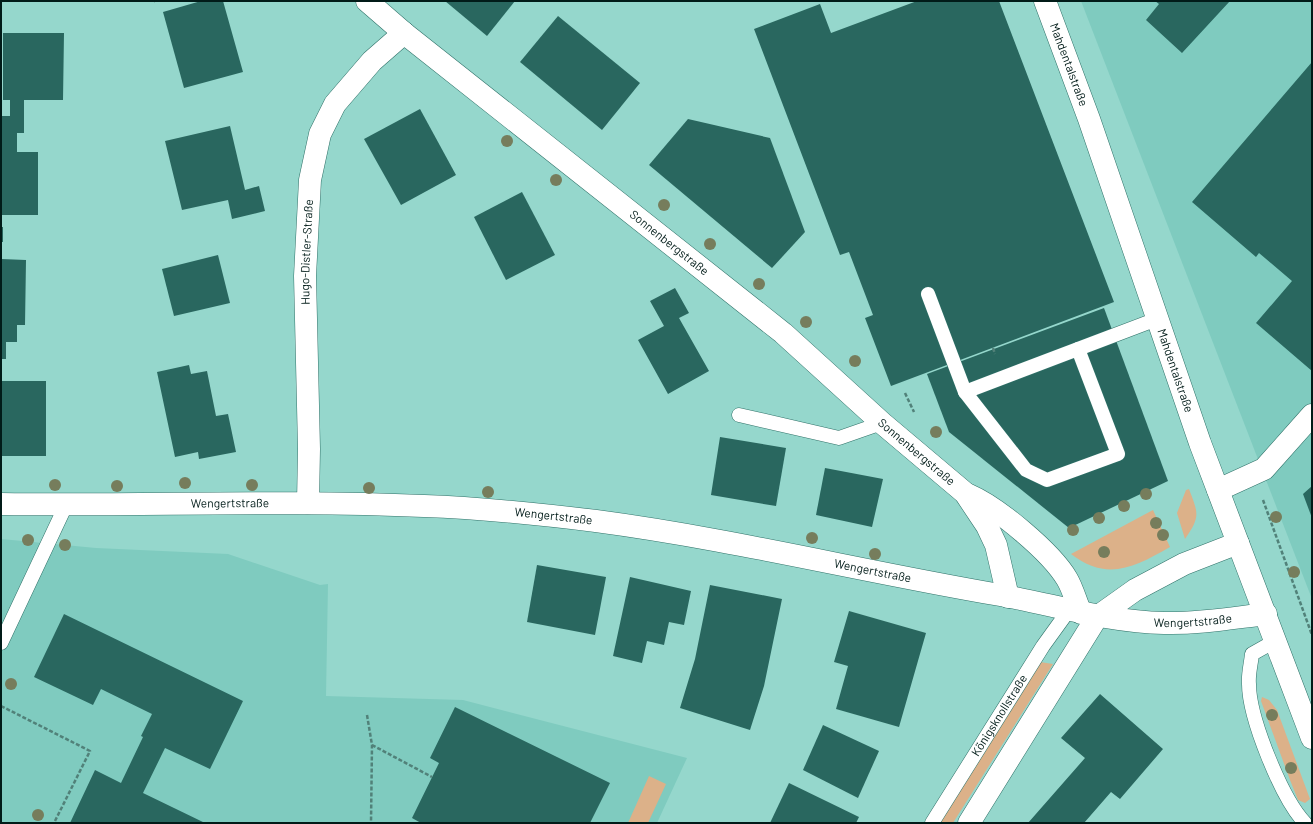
<svg xmlns="http://www.w3.org/2000/svg" width="1313" height="824" viewBox="0 0 1313 824" font-family="Barlow,sans-serif">
	<style>
		.built { fill: #7fcbbf }
		.green { fill: #dcb189 }
		.building { fill: #29675f }
		.lines { fill: none; stroke-linecap: round; stroke-linejoin: round }
		.service-casing { stroke: #307269; stroke-width: 15 }
		.minor-casing { stroke: #307269; stroke-width: 23 }
		.secondary-casing { stroke: #307269; stroke-width: 23 }
		.path { stroke: #518179; stroke-width: 2.5; stroke-dasharray: 4 2; stroke-linecap: butt }
		.service { stroke: #fff; stroke-width: 14 }
		.minor { stroke: #fff; stroke-width: 22 }
		.secondary { stroke: #fff; stroke-width: 22 }
		.tree { fill: #767d5c }
		.labels { text-anchor: middle; stroke-width: 4; stroke-linejoin: round; paint-order: stroke }
		.street-label { font-size: 12px; fill: #011b18; stroke: #d0f0eb }
	</style>
	<rect width="100%" height="100%" fill="#95d7cc"/>
	<g class="built">
		<path d="M1081,1H1312V599Z"/>
		<path d="M1,539L96,548L228,554L320,585L328,584L326,696L463,700L687,758L657,823H1Z"/>
	</g>
	<g class="green">
		<path d="M1189,489C1198,513 1201,516 1185,539L1177,513L1186,490Z"/>
		<path d="M1153,510L1170,547C1135,567 1107,582 1071,554Z"/>
		<path d="M1040,662L1053,664L953,823H936Z"/>
		<path d="M1262,697L1269,700L1277,710L1310,799L1305,803L1298,800L1290,780L1261,701Z"/>
		<path d="M649,776L666,784L648,823H628Z"/>
	</g>
	<g class="building">
		<path d="M201,1H223L243,72L184,88L163,12Z"/>
		<path d="M445,1H515L487,36Z"/>
		<path d="M917,1H999L1114,302L891,386L865,318L873,315L849,252L840,255L754,29L820,4L831,33Z"/>
		<path d="M1155,1H1230L1182,53L1146,20L1159,4Z"/>
		<path d="M558,16L640,83L602,130L520,62Z"/>
		<path d="M3,33H64L63,100H24V133H17V152H38V215H1V116H10V100H3Z"/>
		<path d="M1312,62V371L1256,323L1292,281L1259,253L1256,257L1192,202Z"/>
		<path d="M420,109L456,175L401,205L364,139Z"/>
		<path d="M688,119L770,138L805,232L772,268L649,165Z"/>
		<path d="M230,126L245,190L259,186L265,211L232,219L228,200L182,210L165,141Z"/>
		<path d="M522,192L555,255L506,280L474,217Z"/>
		<rect x="1" y="227" width="2" height="15"/>
		<path d="M218,255L230,303L174,316L162,269Z"/>
		<path d="M1,259L26,260L25,325H17V342H6V359H1Z"/>
		<path d="M675,288L689,313L679,318L709,371L668,394L638,340L664,326L650,301Z"/>
		<path d="M1104,308L1168,481L1069,528L949,432L927,374Z"/>
		<path d="M189,365L191,374L207,371L216,416L228,414L236,452L199,459L198,452L175,457L157,372Z"/>
		<rect x="1" y="381" width="45" height="75"/>
		<path d="M720,437L786,448L776,506L711,495Z"/>
		<path d="M825,468L883,479L872,527L816,515Z"/>
		<path d="M1312,486V518L1303,494Z"/>
		<path d="M537,565L606,577L595,635L527,622Z"/>
		<path d="M630,577L691,591L684,625L669,622L664,645L647,641L642,663L613,656Z"/>
		<path d="M710,585L782,599L764,686L750,730L680,708L695,659Z"/>
		<path d="M849,611L926,633L899,727L836,709L848,666L834,662Z"/>
		<path d="M64,614L243,701L210,769L165,748L143,793L205,823H70L95,770L121,783L143,737L141,736L152,714L101,689L93,705L34,677Z"/>
		<path d="M1100,694L1163,749L1120,799L1111,792L1084,823H1028L1085,758L1061,738Z"/>
		<path d="M455,707L610,783L590,823H421L412,818L439,763L430,758Z"/>
		<path d="M823,725L879,751L858,798L803,770Z"/>
		<path d="M789,783L859,817L856,823H770Z"/>
	</g>
	<g class="lines">
		<defs>
			<g id="service">
				<path d="M928,294L965,392L1157,319"/>
				<path d="M965,392L1026,470L1047,480L1118,454L1078,349"/>
				<path d="M739,415L839,438L882,423"/>
				<path d="M1275,641L1252,654C1251,664 1248,675 1249,684C1249,718 1282,799 1305,823"/>
				<path d="M1,643L66,505"/>
				<path id="s1" d="M932,823L1043,646L1069,610"/>
			</g>
			<g id="minor">
				<path id="s2" d="M367,1L404,33L783,333L882,423L965,493L987,526L996,545L1008,597"/>
				<path d="M1218,490L1264,469L1312,415"/>
				<path d="M969,495C997,507 1051,552 1067,579C1073,589 1076,602 1081,613"/>
				<path id="s3" d="M308,503L309,449L305,276L310,180L320,134L335,104L372,61L404,33"/>
				<path id="s4" d="M1,504C142,506 283,500 424,506C481,508 539,514 596,521C732,539 865,572 1000,595C1055,605 1108,622 1164,623C1198,624 1232,618 1266,614"/>
				<path d="M969,823L1097,617L1135,590L1184,564L1238,543"/>
			</g>
			<g id="secondary">
				<path id="s5" d="M1045,1L1089,119L1200,443L1312,738"/>
			</g>
		</defs>
		<use href="#service" class="service-casing"/>
		<use href="#minor" class="minor-casing"/>
		<use href="#secondary" class="secondary-casing"/>
		<g class="path">
			<path d="M154,1H155"/>
			<path d="M993,348L995,354"/>
			<path d="M905,393L914,412"/>
			<path d="M1263,500L1312,635"/>
			<path d="M1,706L90,751L54,823"/>
			<path d="M367,715L372,745L371,823"/>
			<path d="M372,745L432,777"/>
		</g>
		<use href="#service" class="service"/>
		<use href="#minor" class="minor"/>
		<use href="#secondary" class="secondary"/>
	</g>
	<g class="tree">
		<circle cx="507" cy="141" r="6"/>
		<circle cx="556" cy="180" r="6"/>
		<circle cx="664" cy="205" r="6"/>
		<circle cx="710" cy="244" r="6"/>
		<circle cx="759" cy="284" r="6"/>
		<circle cx="806" cy="322" r="6"/>
		<circle cx="855" cy="361" r="6"/>
		<circle cx="936" cy="432" r="6"/>
		<circle cx="185" cy="483" r="6"/>
		<circle cx="55" cy="485" r="6"/>
		<circle cx="252" cy="485" r="6"/>
		<circle cx="117" cy="486" r="6"/>
		<circle cx="369" cy="488" r="6"/>
		<circle cx="488" cy="492" r="6"/>
		<circle cx="1146" cy="494" r="6"/>
		<circle cx="1124" cy="506" r="6"/>
		<circle cx="1276" cy="517" r="6"/>
		<circle cx="1099" cy="518" r="6"/>
		<circle cx="1156" cy="523" r="6"/>
		<circle cx="1073" cy="530" r="6"/>
		<circle cx="1163" cy="535" r="6"/>
		<circle cx="812" cy="538" r="6"/>
		<circle cx="28" cy="540" r="6"/>
		<circle cx="65" cy="545" r="6"/>
		<circle cx="1104" cy="552" r="6"/>
		<circle cx="875" cy="554" r="6"/>
		<circle cx="1294" cy="572" r="6"/>
		<circle cx="11" cy="684" r="6"/>
		<circle cx="1272" cy="715" r="6"/>
		<circle cx="1291" cy="768" r="6"/>
		<circle cx="38" cy="815" r="6"/>
	</g>
	<g class="labels">
		<g class="street-label">
			<text dy="4" stroke="none"><textPath href="#s5" startOffset="68">Mahdentalstraße</textPath></text>
			<text dy="4" stroke="none"><textPath href="#s2" startOffset="387">Sonnenbergstraße</textPath></text>
			<text dy="4" stroke="none"><textPath href="#s3" startOffset="251">Hugo-Distler-Straße</textPath></text>
			<text dy="4" stroke="none"><textPath href="#s5" startOffset="392">Mahdentalstraße</textPath></text>
			<text dy="4" stroke="none"><textPath href="#s2" startOffset="711">Sonnenbergstraße</textPath></text>
			<text dy="4" stroke="none"><textPath href="#s4" startOffset="229">Wengertstraße</textPath></text>
			<text dy="4" stroke="none"><textPath href="#s4" startOffset="553">Wengertstraße</textPath></text>
			<text dy="4" stroke="none"><textPath href="#s4" startOffset="877">Wengertstraße</textPath></text>
			<text dy="4" stroke="none"><textPath href="#s4" startOffset="1202">Wengertstraße</textPath></text>
			<text dy="4" stroke="none"><textPath href="#s1" startOffset="127">Königsknollstraße</textPath></text>
		</g>
	</g>
	<rect width="1313" height="824" fill="none" stroke="#011b18" stroke-width="4"/>
</svg>
